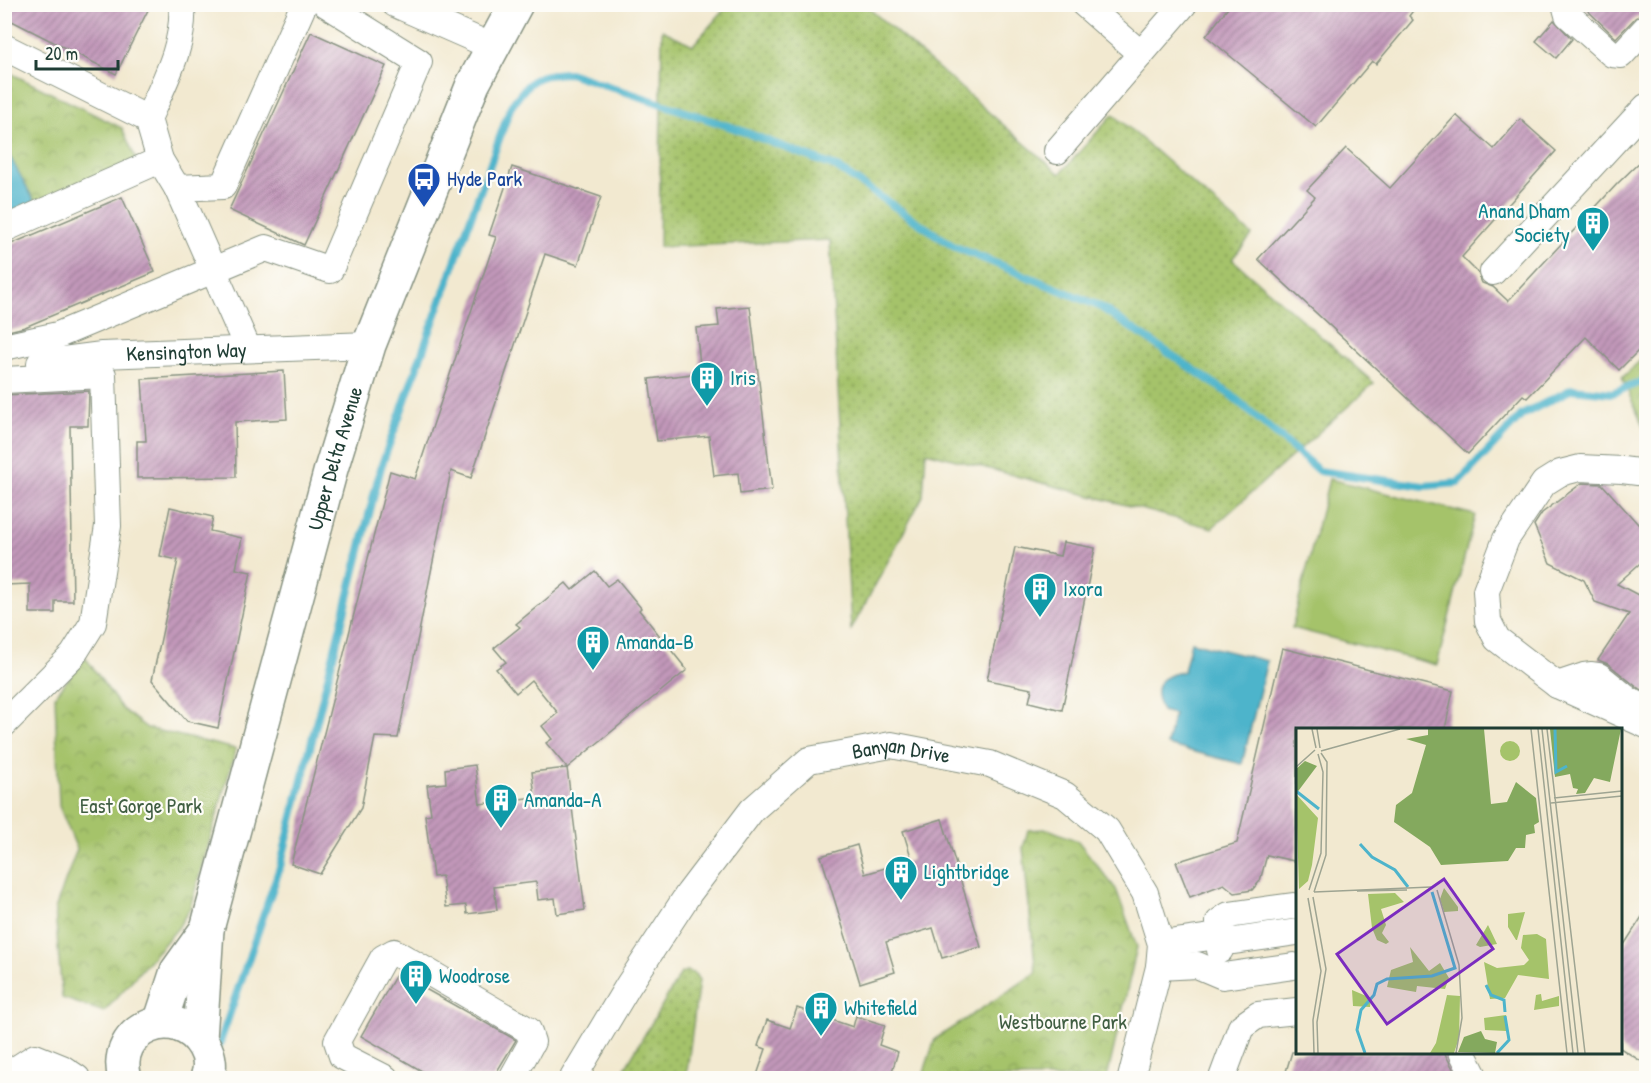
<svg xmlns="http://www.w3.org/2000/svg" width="1651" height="1083" viewBox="0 0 1651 1083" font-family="'Patrick Hand',sans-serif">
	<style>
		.grass { fill: url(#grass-dots); stroke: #62804f; stroke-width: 1.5 }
		.park { fill: url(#park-crowns); stroke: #62804f; stroke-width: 1.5 }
		.pitch { fill: #a5c36a; stroke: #62804f; stroke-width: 1.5 }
		.water { fill: #4db4cb; stroke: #367880; stroke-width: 1.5 }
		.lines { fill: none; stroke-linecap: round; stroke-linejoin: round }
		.stream { stroke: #4db4cb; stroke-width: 8 }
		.building { fill: url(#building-hatch) }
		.minor-casing { stroke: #889382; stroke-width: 28 }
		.tertiary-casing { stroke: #889382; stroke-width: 36 }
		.minor { stroke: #fff; stroke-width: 26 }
		.tertiary { stroke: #fff; stroke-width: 33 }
		.labels { text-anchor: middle; stroke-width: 4.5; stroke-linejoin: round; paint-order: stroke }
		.transit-label { font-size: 21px; fill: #164399; stroke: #fdfcf7; text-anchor: start }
		.culture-label { font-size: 21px; fill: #0d838f; stroke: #fdfcf7; text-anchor: start }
		.street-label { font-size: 21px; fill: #1f3d34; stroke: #fdfcf7 }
		.park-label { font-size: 21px; fill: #405e42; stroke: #fdfcf7 }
		.inset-river { fill: none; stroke: #4db4cb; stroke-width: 3 }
		.inset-road { fill: none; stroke: #9ea492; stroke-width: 1.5 }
		.view { fill: #7b2cbf; fill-opacity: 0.15; stroke: #7b2cbf; stroke-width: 3 }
		.inset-edge { fill: none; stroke: #1f3d34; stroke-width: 3 }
	</style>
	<defs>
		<pattern id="grass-dots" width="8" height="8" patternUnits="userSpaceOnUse" patternTransform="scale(1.5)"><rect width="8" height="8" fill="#a5c36a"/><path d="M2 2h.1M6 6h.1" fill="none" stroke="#86a058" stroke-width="1.8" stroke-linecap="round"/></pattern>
		<pattern id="park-crowns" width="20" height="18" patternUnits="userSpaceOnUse" patternTransform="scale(1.5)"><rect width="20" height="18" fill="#a5c36a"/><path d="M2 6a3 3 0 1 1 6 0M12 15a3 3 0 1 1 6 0" fill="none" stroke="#86a058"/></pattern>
		<pattern id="building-hatch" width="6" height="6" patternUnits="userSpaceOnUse" patternTransform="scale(1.5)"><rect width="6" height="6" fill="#c298ba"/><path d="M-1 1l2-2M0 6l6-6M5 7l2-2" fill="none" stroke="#9d7d98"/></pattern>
	</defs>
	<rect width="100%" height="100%" fill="#fdfcf7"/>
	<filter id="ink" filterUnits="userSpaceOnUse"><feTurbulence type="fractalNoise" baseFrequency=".0167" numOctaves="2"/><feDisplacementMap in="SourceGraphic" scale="12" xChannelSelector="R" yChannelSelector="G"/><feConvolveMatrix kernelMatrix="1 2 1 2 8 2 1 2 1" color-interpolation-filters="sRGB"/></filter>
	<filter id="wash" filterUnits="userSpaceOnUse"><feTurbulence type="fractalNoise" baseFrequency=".008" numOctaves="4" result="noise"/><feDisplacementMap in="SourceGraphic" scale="24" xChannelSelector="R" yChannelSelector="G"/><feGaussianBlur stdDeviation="1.35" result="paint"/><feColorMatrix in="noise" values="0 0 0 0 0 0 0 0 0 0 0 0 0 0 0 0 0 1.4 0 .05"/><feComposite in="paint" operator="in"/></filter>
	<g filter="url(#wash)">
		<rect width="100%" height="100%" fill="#f2e9d0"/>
		<g class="grass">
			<path d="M729,4L865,5L1060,174L1113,114L1252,235L1232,259L1374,383L1212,528L926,452L923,496L851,630L830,240L659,247L662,30L693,45Z"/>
			<path d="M687,971L695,974L699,980L686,1078H619L681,973Z"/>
		</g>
		<g class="park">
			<path d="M4,70L122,128L144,176L5,232Z"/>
			<path d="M1646,355V433L1622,378Z"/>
			<path d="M85,657L122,709L147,728L236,749L190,908L178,928L104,1012L62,998L55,909L77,849L59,806L55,696Z"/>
			<path d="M1048,829L1078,841L1116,889L1137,947L1107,1078H922L935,1039L1036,973L1023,848L1028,830Z"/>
		</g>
		<path class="pitch" d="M1329,479L1475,515L1437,665L1292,628Z"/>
		<g class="water">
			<path d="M4,146L35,202L4,218Z"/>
			<path d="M1191,642L1267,661L1242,764L1167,745L1174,714L1162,711C1150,685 1159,677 1184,671Z"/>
		</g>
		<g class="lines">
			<path class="stream" d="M219,1045L280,867L381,467L511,106C532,79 533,74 569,73L734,128L836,167L953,246L1099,306L1231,395L1319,471L1424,486L1458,483L1522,415L1572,389L1612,393L1646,380"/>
		</g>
		<g id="blocks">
			<g class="building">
				<path d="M4,4H151L116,74L4,17Z"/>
				<path d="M1231,4H1418L1409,16L1413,20L1376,64L1372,61L1316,127L1206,36Z"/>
				<path d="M1581,4H1647V11L1635,18L1616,38Z"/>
				<path d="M1554,20L1572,39L1556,58L1536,41Z"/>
				<path d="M311,32L386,66L304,245L229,210Z"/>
				<path d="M1456,115L1494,149L1520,119L1556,151L1462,257L1478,273L1482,283L1493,287L1508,301L1618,183L1647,155V342L1619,370L1586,337L1527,398L1523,395L1468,454L1258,259L1315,197L1307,190L1346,148L1390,188Z"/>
				<path d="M512,167L601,197L578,265L545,254L471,478L451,471L398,738L375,737L361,808L320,874L291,864L390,471L415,479L496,237L489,235Z"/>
				<path d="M122,197L155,272L25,327L4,332V247Z"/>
				<path d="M750,306L772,490L740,494L738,473L714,476L709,436L657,441L649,379L701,373L696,328L719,326L717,309Z"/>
				<path d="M284,371L287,419L235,422L236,477L137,478V441H146L142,379Z"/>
				<path d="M89,391L88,426H70L73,601H55V613H30V584L4,585V395Z"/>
				<path d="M1582,483L1602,484L1647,534V557L1617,584L1640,596L1647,587V692L1638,688L1608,664L1598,660L1629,614L1595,602L1584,580L1550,563L1534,525L1542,513Z"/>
				<path d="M170,507L213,517L210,531L242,538L236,569L251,572L218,728L187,721L152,680L178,560L160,556Z"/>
				<path d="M1063,542L1095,548L1062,710L1029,702L1032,689L987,680L1015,547L1060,556Z"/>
				<path d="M595,571L607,586L617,579L641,608L639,610L687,670L567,768L546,743L552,739L542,726L558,713L531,680L516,693L496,669L506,662L494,648L520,627L516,624L566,583L572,590Z"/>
				<path d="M1282,648L1453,691L1445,729H1297V849L1294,861L1267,855L1260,881L1252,890L1235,893L1224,884L1190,897L1176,862L1237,843Z"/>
				<path d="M475,765L480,804L535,797L532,772L567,768L585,910L557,914L555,898L538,900L536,882L494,887L497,910L467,914L466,905L446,907L442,876L433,877L425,815L431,814L427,785L446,783L445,769Z"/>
				<path d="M942,819L981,947L942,958L933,928L886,942L895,972L860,983L821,856L857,845L865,874L912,860L903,831Z"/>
				<path d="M1647,909V1065L1620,1048V951Z"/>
				<path d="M397,973L516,1040L493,1078H434L361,1036Z"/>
				<path d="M797,1008L853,1027L856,1016L885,1025L879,1045L898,1052L890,1078H756L766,1049L758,1046L767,1020L790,1028Z"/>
				<path d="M1292,1052H1444L1458,1078H1284Z"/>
			</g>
		</g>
	</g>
	<g filter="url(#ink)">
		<use href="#blocks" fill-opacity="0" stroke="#889382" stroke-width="1.5"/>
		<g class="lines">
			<defs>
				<g id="minor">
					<path d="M395,4L493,47"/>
					<path d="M1084,4L1141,54"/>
					<path d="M1565,4L1568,15L1612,54L1621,55L1646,28"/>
					<path d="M4,47L148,119L160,160L177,188L248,349"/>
					<path d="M148,119C164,82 185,46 182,4"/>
					<path d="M1057,151L1184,4"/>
					<path d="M177,188L223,186L304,4"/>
					<path d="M4,229L160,160"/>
					<path d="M1493,272L1646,107"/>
					<path d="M4,347L58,335L266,248L330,270L419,62L326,4"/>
					<path id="s1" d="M40,363L102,355L369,345"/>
					<path d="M4,380L103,375L108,526L93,623L73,655L4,724"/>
					<path d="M1646,473L1622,470L1580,468L1560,473L1544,483L1506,539L1486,591L1488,621L1497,639L1557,685L1646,725"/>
					<path d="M1557,685L1584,676L1592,675L1599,676L1630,701L1646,708"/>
					<path d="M1161,944L1218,936L1234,941L1297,932"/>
					<path d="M1220,950L1219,922L1229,915L1293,906"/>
					<path d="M1159,967L1197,965L1223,976L1294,966"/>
					<path d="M1462,1052L1475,1078"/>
					<path d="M11,1078L18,1068L35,1057L62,1068L77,1078"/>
					<path d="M385,1078L342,1056L337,1041L383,958L394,952L528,1030L532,1042L512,1078"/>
					<path id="s2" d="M573,1078L628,986L689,893L752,810L809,760L891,745L990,764L1065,795L1107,830L1145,893L1161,944L1159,967L1131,1078"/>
					<path d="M1222,1078L1241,1027L1258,1015L1297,1011"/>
				</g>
				<g id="tertiary">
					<path d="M160,1023L177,971L207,929"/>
					<path id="s3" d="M200,1039L207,929L331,469L369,345L473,84L516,4"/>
					<path d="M125,1078C110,1028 178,1001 204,1046C210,1056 211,1068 207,1078"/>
				</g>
			</defs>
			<use href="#minor" class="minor-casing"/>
			<use href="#tertiary" class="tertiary-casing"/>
			<use href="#minor" class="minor"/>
			<use href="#tertiary" class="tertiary"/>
		</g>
	</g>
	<defs>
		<symbol id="bus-pin" viewBox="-11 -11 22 30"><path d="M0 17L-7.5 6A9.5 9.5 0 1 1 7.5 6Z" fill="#1a4fb4" stroke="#fdfcf7"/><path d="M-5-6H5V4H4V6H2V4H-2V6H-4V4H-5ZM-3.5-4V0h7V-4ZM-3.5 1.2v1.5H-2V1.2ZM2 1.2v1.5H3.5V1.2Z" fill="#fff"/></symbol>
		<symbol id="building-pin" viewBox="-11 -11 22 30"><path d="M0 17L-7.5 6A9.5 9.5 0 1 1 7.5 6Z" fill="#0f9aa8" stroke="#fdfcf7"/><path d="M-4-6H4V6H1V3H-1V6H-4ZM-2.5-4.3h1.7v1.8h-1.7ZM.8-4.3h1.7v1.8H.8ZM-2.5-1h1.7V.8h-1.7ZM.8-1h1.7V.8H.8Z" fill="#fff"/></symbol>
	</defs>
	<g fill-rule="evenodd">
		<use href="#bus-pin" x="405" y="160" width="38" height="52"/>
		<use href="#building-pin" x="1574" y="204" width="38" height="52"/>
		<use href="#building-pin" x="688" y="359" width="38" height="52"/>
		<use href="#building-pin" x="1021" y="570" width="38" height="52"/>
		<use href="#building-pin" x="574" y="623" width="38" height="52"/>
		<use href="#building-pin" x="482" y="781" width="38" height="52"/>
		<use href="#building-pin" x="882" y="853" width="38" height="52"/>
		<use href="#building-pin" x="397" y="957" width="38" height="52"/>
		<use href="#building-pin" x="802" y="989" width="38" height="52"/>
	</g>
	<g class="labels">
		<g class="transit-label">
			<text x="447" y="186">Hyde Park</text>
		</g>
		<g class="culture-label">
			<text x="1570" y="218" text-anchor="end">Anand Dham<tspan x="1570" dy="24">Society</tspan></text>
			<text x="730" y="385">Iris</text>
			<text x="1063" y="596">Ixora</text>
			<text x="616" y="649">Amanda-B</text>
			<text x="524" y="807">Amanda-A</text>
			<text x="924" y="879">Lightbridge</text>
			<text x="439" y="983">Woodrose</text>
			<text x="844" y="1015">Whitefield</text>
		</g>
		<g class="street-label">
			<text dy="7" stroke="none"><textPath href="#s1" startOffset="147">Kensington Way</textPath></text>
			<text dy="7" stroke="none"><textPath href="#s3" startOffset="598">Upper Delta Avenue</textPath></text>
			<text dy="7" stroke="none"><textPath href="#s2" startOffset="492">Banyan Drive</textPath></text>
		</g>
		<g class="park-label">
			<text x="141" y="813">East Gorge Park</text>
			<text x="1063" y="1029">Westbourne Park</text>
		</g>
	</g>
	<g transform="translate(1296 728)">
		<rect width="326" height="326" fill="#f2e9d0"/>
		<path d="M0,66L22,90L16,137L12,153L3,161ZM241,206L250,211L253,251L222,247L209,270L194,271L188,234L201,240L228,237L233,232L225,220L227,207ZM114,219L133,243L144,235L153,250L149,261L121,258L120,264L91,259L95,242L117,234ZM245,266L246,273L263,268V278L238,282L240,267ZM151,267L164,268L163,310L158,325H134L140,315ZM210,287L211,303L189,302L188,290Z" fill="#a5c36a"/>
		<path d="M132,1H188L195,76L211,74L220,54L240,70L243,94L238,97L239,105L230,107L229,120H220L212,133L145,137L134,119L98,94L100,77L116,65L130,17L110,11L132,7ZM254,1H325L314,54L298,50L289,65L280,66L282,61L277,60L274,46L259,49ZM9,33L21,38L0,66V41ZM185,303L189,311L201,314L199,325L162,324L168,309Z" fill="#84a95e"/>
		<path d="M204 23a10 10 0 1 1 20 0a10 10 0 1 1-20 0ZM148,160L162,179V183L148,184L144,171ZM99,165L108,174L85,181L90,197L86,205L93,214L90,216L81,212L76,200L72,166ZM229,184L221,212H220L212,199V186ZM192,197L201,216L184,219L180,217ZM56,262L75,270L74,279L57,278Z" fill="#a5c36a"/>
		<path class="inset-river" d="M259,1L260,44L271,38M0,63L23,81M64,116L76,129L99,142L112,159M190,257L195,267L208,272L209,284M69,325L61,302L65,282L78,267L81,256L91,251L136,248L159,240L136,164M201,325L213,312L209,288"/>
		<path class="inset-road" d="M16,1L20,20M21,1L24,20M235,1L271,325M242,1L277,325M246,1L282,325M251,1L289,325M25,23L104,1M0,39L19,22M258,70L326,63M255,75L326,68M13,162L25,125L27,44L22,26M141,162L163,237L166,290L160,325M61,163L111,162M18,164L135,159M18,164L30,127L31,34L25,25M17,169L30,241L21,294L22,325M12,170L25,243L17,292L18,325"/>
		<path class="view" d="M148,151L197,221L91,296L41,226Z"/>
		<rect width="326" height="326" class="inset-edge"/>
	</g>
	<rect width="1651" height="1083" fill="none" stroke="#fdfcf7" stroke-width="24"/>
	<path d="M36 60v9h82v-9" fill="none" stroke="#1f3d34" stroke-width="3"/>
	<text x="45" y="60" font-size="18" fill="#1f3d34" stroke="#fdfcf7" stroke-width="4.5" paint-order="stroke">20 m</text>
</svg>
